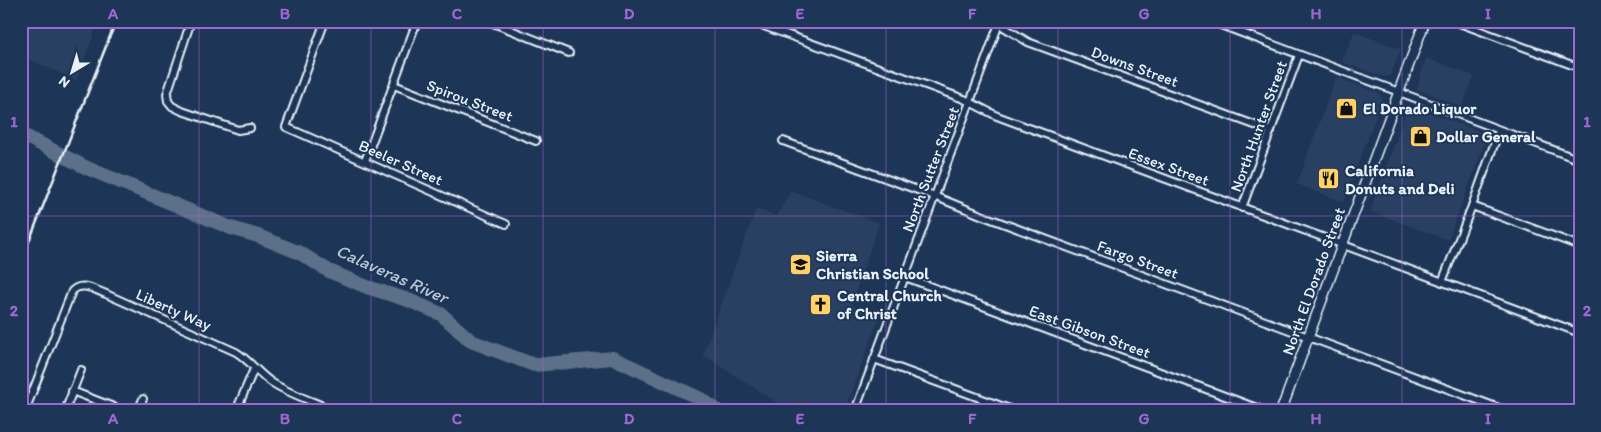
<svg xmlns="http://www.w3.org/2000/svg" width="1601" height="432" viewBox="0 0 1601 432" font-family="Itim,sans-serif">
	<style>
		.built { fill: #2a4162 }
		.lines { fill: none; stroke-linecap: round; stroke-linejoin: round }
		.river { stroke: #5d7089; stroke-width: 14 }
		.minor-casing { stroke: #e8f1f8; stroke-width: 10 }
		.secondary-casing { stroke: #e8f1f8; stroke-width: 12 }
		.minor { stroke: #1d3557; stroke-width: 6 }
		.secondary { stroke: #1d3557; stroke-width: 9 }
		.rail { stroke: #e8f1f8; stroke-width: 2.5 }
		.grid { fill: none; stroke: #9c67d0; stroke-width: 1; stroke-opacity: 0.55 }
		.labels { text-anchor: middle; stroke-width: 4; stroke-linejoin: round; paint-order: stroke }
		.street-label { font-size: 16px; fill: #e8f1f8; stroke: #1d3557 }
		.poi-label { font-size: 16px; font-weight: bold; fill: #e8f1f8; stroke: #1d3557; text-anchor: start }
		.water-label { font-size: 18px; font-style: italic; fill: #b7c4d1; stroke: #1d3557 }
		.neatline { fill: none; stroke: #9c67d0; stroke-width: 2 }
		.grid-label { font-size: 16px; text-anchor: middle; font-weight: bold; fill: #9c67d0 }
	</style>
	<rect width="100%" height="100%" fill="#1d3557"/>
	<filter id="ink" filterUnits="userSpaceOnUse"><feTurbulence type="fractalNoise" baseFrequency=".02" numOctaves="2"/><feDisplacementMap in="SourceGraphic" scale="10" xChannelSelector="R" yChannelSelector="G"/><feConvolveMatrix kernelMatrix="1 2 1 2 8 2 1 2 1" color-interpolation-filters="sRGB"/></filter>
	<g filter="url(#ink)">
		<g class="built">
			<path d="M21,21H99L76,80L21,56Z"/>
			<path d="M1354,32L1401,49L1390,76L1384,77L1342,62Z"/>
			<path d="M1426,58L1474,76L1462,107L1417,89Z"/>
			<path d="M1336,77L1379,93L1382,100L1344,202L1297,184Z"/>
			<path d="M1414,107L1484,133L1486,140L1448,240L1370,211L1407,110Z"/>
			<path d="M791,191L879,223L851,305L879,318L844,411H790L703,355L756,209L776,216Z"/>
		</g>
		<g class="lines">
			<path class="river" d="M21,134L87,168L231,228L258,236L300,253L329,271L367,287L408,300L441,314L471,341L534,365L613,358L701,399L718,411"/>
			<defs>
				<g id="minor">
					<path d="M191,21L167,94L168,101L172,106L182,111L238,130L250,128"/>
					<path d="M325,21L286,127L506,224"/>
					<path d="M488,21L569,53"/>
					<path d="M750,21L964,99L997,116L1580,333"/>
					<path d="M994,21L1028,42L1271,131"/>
					<path d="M1210,21L1580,160"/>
					<path d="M1454,21L1580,68"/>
					<path d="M394,85L536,141"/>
					<path d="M783,141L934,196L986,217L1507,411"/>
					<path d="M365,161L417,21"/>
					<path d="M1472,206L1580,246"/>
					<path d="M1242,208L1299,55"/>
					<path d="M905,277L1265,411"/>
					<path d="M1442,282L1472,206L1499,131"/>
					<path d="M874,359L1015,411"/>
					<path d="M72,391L124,411"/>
					<path d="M25,411L72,291C82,281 95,290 106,294L236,352C249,360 258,373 271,382C289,394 315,402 335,411"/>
					<path d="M65,411L81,370"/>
					<path d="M138,411L143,399"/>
					<path d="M236,411L254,369"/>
					<path d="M855,411L1000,21"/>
				</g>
				<path id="secondary" d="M1281,411L1425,21"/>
			</defs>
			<use href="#minor" class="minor-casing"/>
			<use href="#secondary" class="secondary-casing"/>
			<use href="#minor" class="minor"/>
			<use href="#secondary" class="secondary"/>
			<path class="rail" d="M21,262L116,21"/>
		</g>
	</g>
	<path class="grid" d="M199,21V411M371,21V411M543,21V411M715,21V411M886,21V411M1058,21V411M1230,21V411M1402,21V411M21,216H1580"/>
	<defs>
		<symbol id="shop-square" viewBox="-11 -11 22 22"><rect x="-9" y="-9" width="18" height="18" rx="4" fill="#ffd166" stroke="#1d3557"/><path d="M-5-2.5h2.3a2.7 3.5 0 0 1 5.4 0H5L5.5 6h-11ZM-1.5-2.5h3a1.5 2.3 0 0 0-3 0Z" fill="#111"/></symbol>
		<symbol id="restaurant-square" viewBox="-11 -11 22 22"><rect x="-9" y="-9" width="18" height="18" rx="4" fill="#ffd166" stroke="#1d3557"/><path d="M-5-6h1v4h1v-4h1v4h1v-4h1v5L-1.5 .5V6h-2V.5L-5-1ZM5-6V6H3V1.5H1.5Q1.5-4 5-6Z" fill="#111"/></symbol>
		<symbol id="school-square" viewBox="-11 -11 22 22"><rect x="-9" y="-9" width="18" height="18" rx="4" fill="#ffd166" stroke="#1d3557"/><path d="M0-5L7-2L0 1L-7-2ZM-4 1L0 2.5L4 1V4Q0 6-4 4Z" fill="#111"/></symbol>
		<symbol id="church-square" viewBox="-11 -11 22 22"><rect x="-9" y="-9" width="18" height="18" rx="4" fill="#ffd166" stroke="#1d3557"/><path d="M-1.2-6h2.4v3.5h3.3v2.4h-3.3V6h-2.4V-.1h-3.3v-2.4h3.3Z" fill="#111"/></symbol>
	</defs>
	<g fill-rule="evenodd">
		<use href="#shop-square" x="1334" y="96" width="25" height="25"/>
		<use href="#shop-square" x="1408" y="124" width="25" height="25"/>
		<use href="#restaurant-square" x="1316" y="166" width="25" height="25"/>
		<use href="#school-square" x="788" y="252" width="25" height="25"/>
		<use href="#church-square" x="808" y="292" width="25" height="25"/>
	</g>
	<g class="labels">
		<g class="street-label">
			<text transform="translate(1135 66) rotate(20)" y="6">Downs Street</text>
			<text transform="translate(470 100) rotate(21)" y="6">Spirou Street</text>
			<text transform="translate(1258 126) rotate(-70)" y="6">North Hunter Street</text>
			<text transform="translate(401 162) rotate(24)" y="6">Beeler Street</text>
			<text transform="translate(1169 166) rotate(20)" y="6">Essex Street</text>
			<text transform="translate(930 169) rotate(-69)" y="6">North Sutter Street</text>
			<text transform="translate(1138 259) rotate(20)" y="6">Fargo Street</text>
			<text transform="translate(1313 281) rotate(-70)" y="6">North El Dorado Street</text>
			<text transform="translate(174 309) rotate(24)" y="6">Liberty Way</text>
			<text transform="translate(1090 331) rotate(20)" y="6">East Gibson Street</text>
		</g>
		<g class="poi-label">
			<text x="1363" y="114">El Dorado Liquor</text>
			<text x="1436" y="142">Dollar General</text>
			<text x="1345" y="176">California<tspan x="1345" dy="18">Donuts and Deli</tspan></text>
			<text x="816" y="261">Sierra<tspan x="816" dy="18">Christian School</tspan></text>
			<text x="837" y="301">Central Church<tspan x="837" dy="18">of Christ</tspan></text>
		</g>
		<g class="water-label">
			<text transform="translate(392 274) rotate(24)" y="6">Calaveras River</text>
		</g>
	</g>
	<rect width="1601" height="432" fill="none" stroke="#1d3557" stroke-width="55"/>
	<g transform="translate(72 72) rotate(218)" stroke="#1d3557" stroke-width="4" paint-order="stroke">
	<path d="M0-4L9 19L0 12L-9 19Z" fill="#e8f1f8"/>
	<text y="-8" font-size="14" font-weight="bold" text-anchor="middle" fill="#e8f1f8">N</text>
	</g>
	<rect x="28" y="28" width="1546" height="376" class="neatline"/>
	<g class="grid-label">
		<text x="113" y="19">A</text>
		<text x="285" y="19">B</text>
		<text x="457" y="19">C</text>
		<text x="629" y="19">D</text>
		<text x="800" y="19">E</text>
		<text x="972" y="19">F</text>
		<text x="1144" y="19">G</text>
		<text x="1316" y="19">H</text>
		<text x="1488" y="19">I</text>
		<text x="14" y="127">1</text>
		<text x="1587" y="127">1</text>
		<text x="14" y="316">2</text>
		<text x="1587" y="316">2</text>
		<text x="113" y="424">A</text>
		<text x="285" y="424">B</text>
		<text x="457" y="424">C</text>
		<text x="629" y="424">D</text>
		<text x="800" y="424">E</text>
		<text x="972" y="424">F</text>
		<text x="1144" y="424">G</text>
		<text x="1316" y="424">H</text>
		<text x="1488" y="424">I</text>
	</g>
</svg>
